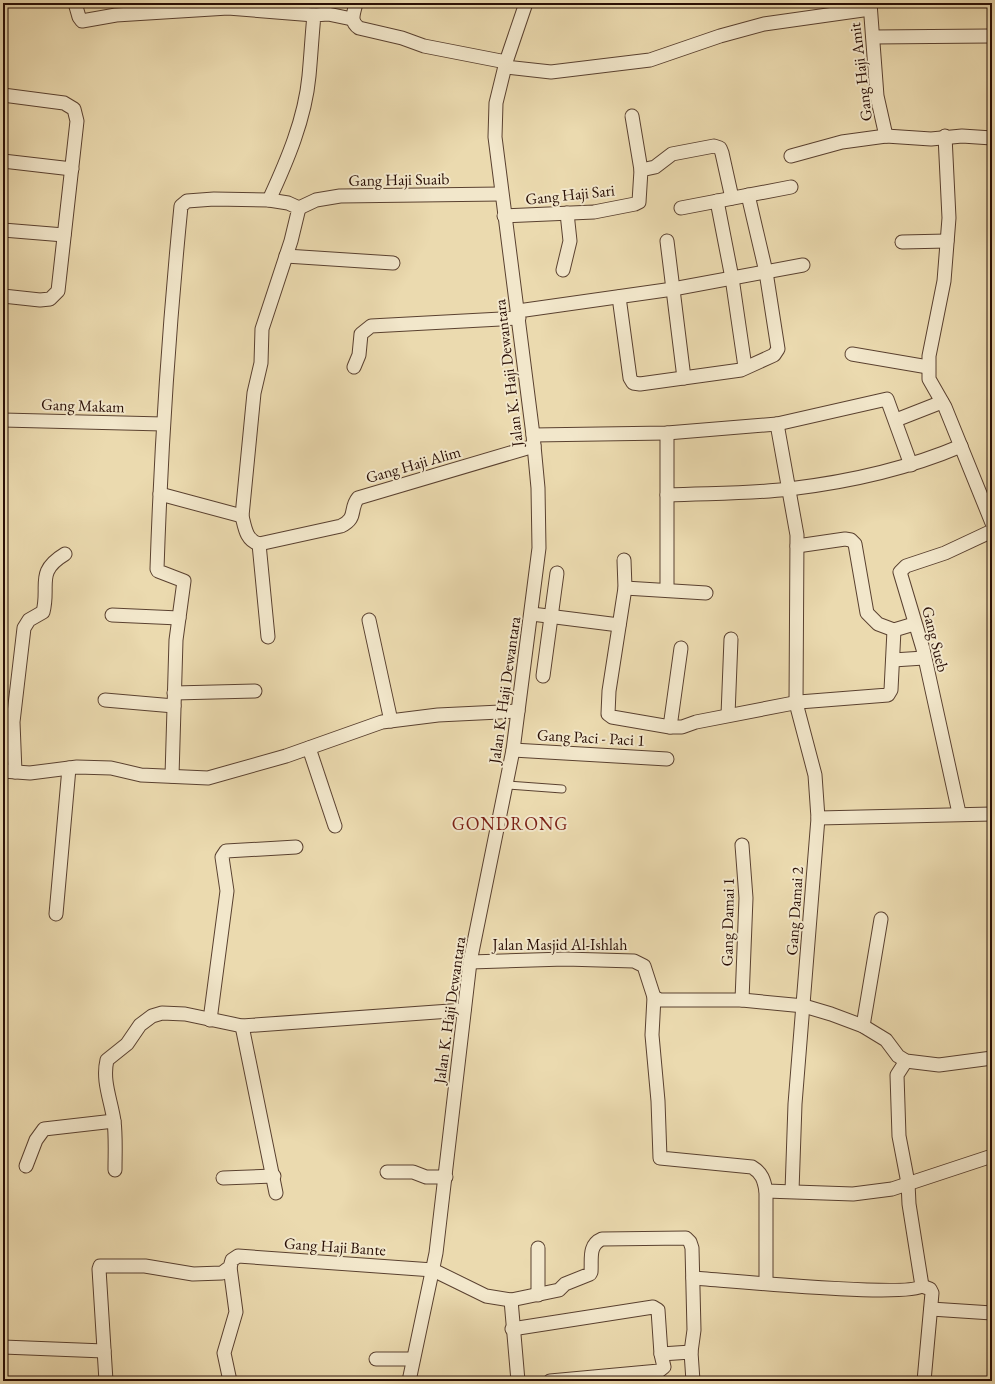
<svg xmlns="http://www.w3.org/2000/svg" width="995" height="1384" viewBox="0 0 995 1384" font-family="'EB Garamond',serif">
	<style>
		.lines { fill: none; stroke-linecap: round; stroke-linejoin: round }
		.lane-casing { stroke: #5a4130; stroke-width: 9 }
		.street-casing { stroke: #5a4130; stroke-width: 15 }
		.lane { stroke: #f2e7cb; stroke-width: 7 }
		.street { stroke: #f2e7cb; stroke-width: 13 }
		.labels { text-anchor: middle; stroke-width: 4; stroke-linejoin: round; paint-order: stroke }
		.street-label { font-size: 16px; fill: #290e05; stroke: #f2e7cb }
		.quarter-label { font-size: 18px; letter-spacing: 1px; fill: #7a1f14; stroke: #f2e7cb }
	</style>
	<rect width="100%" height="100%" fill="#ebdaaf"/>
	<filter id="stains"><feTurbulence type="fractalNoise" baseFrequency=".005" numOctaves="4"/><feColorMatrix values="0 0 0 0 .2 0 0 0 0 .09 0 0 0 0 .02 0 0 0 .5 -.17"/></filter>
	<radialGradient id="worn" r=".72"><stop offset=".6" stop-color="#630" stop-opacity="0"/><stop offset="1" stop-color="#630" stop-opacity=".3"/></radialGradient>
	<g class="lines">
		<defs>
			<path id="lane" d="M507,785L562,789"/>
			<g id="street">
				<path d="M75,3L79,17L82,21L116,15L228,8L314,15"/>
				<path d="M356,3C354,13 349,21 359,28L402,38L424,46L506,62"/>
				<path d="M870,3L877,96L886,136"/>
				<path d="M873,37L990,36"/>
				<path d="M505,67L551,72L650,60L720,36L764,24L870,9"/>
				<path d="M3,95L64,103L74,109L77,121L58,291L50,299L40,300L3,296"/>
				<path d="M632,116L641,170"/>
				<path d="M945,136L949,218L944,281L929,356V379L945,407L992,523"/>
				<path d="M791,156L842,142L886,136L931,139L962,136L992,138"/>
				<path d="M3,161L72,169"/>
				<path d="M269,200C287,161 305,119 309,76C311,55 312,35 314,15L328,14L352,19"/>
				<path d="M717,201L732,278L745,367"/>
				<path d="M299,208L316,200L340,196L501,194"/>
				<path d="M681,208L791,187"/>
				<path d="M504,216L594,212L635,204L639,202L641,170L655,167L672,154L714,146L720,148L722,153L732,198"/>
				<path d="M3,230L64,235"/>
				<path d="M667,241L684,378"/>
				<path d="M902,242L947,241"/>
				<path d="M286,256L393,263"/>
				<path d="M563,270L570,241L567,213"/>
				<path d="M619,297L630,378L633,383L640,384L741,370L774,355L778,349L766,272L748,195"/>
				<path d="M518,311L673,289L803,265"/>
				<path d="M852,354L928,367"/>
				<path d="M354,367L359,355L361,334L371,326L519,318"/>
				<path d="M3,420L163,424"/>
				<path d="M896,420L942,402"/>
				<path d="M777,424L797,535L796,703L815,775L818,818L795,1104L792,1191"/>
				<path d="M667,433V590"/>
				<path d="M533,435L667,433L777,424L887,399L911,465"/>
				<path d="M160,494L242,516"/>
				<path d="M667,495C708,493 749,494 789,489C848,482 907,469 961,446"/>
				<path d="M259,544L268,637"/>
				<path d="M797,546L845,539L851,540L855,544L867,613L878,624L894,630"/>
				<path d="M624,560L625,588L609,691L608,714L612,717L670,727L681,648"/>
				<path d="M625,588L706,593"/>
				<path d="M532,614L619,625"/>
				<path d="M112,615L179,618"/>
				<path d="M369,620L391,721"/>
				<path d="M893,660L924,658"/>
				<path d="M543,676L557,573"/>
				<path d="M174,693L255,691"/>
				<path d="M105,700L174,706"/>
				<path d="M728,715L731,639"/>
				<path d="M670,727H682L696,722L799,702L888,695L891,690L894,630L914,624"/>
				<path d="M309,748L335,826"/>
				<path d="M513,750L667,759"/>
				<path d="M3,771L30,773L77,767L111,768L141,775L208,778L286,756L382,722L438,715L518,711"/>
				<path d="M15,772L13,722L24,628L29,620L43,612C50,585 35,572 65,554"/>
				<path d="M172,776L176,640L184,581L158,571L157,569C161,447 169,327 181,206L187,201L214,199L269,200L288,203L299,208L291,241L262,329L261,363L254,393L242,516C245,528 246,540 259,544L341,526C358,518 349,509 358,498L534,446"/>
				<path d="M959,813L923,649L900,572L906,566L945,553L992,531"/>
				<path d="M818,818L992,814"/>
				<path d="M56,914L69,768"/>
				<path d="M470,962L565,959L634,961L644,966L654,997L660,1000H742L804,1006L831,1014L863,1026L886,1040L898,1056L906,1061L939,1065L992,1058"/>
				<path d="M654,997L652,1035L658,1101L660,1158L752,1167C762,1173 764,1180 766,1191L853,1194L892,1189L992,1156"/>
				<path d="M742,1000L746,898L742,845"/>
				<path d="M210,1020L227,891L222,857L226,851L296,847"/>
				<path d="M242,1026L276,1193"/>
				<path d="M863,1026L881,919"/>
				<path d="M26,1166L36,1140L44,1129L114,1121"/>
				<path d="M115,1170C115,1154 116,1137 114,1121C111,1100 102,1081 107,1060L127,1044L140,1025L152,1016L162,1013L185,1014L242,1026L464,1010"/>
				<path d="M387,1172H413L426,1177H446"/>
				<path d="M223,1178L274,1176"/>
				<path d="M538,1248V1295"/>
				<path d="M230,1267L236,1312L224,1353L230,1381"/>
				<path d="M693,1278C724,1280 907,1298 922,1286L909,1204L908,1183L899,1136L897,1075L906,1061"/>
				<path d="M766,1283V1191"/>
				<path d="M922,1286L930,1289L932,1293L924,1381"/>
				<path d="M511,1300L518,1381"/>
				<path d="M931,1309L992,1313"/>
				<path d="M512,1329L653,1307L658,1310L661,1354"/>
				<path d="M3,1347L104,1351"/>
				<path d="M376,1359H413"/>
				<path d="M106,1381L99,1269L100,1266H145L193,1274L222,1273L230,1267L232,1260L238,1256L433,1270L486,1296L511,1300L559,1290L565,1284L590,1274L591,1272C592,1259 588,1245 602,1239L686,1238L690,1242L692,1248L694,1330L691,1352"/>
				<path d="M409,1381L436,1253L470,962L513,750L539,548L538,488L533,435L495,137L496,103L506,62L526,3"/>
				<path d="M550,1381L659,1371L664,1367L661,1354L691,1352L693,1381"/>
			</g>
		</defs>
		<use href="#lane" class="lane-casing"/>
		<use href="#street" class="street-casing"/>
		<use href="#lane" class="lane"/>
		<use href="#street" class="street"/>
	</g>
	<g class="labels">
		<g class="street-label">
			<text transform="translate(860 72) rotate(-97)" y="6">Gang Haji Amit</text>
			<text transform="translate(399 179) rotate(-1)" y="6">Gang Haji Suaib</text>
			<text transform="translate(570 194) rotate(-6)" y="6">Gang Haji Sari</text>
			<text transform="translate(508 373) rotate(-97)" y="6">Jalan K. Haji Dewantara</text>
			<text transform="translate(83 405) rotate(2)" y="6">Gang Makam</text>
			<text transform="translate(413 464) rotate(-16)" y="6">Gang Haji Alim</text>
			<text transform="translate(936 639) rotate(76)" y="6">Gang Sueb</text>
			<text transform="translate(504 690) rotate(-82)" y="6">Jalan K. Haji Dewantara</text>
			<text transform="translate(591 737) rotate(3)" y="6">Gang Paci - Paci 1</text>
			<text transform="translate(794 911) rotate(-86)" y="6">Gang Damai 2</text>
			<text transform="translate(727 922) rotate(-89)" y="6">Gang Damai 1</text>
			<text x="560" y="950">Jalan Masjid Al-Ishlah</text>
			<text transform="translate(449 1010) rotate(-82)" y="6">Jalan K. Haji Dewantara</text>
			<text transform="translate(335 1246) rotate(4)" y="6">Gang Haji Bante</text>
		</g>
		<g class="quarter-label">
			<text x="510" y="830">GONDRONG</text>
		</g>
	</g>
	<rect width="995" height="1384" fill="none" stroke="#ebdaaf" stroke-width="16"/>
	<rect x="4" y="4" width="987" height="1376" fill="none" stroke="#290e05" stroke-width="2"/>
	<rect x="8" y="8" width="979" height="1368" fill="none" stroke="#290e05"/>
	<rect width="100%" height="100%" filter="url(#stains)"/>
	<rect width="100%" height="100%" fill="url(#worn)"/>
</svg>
